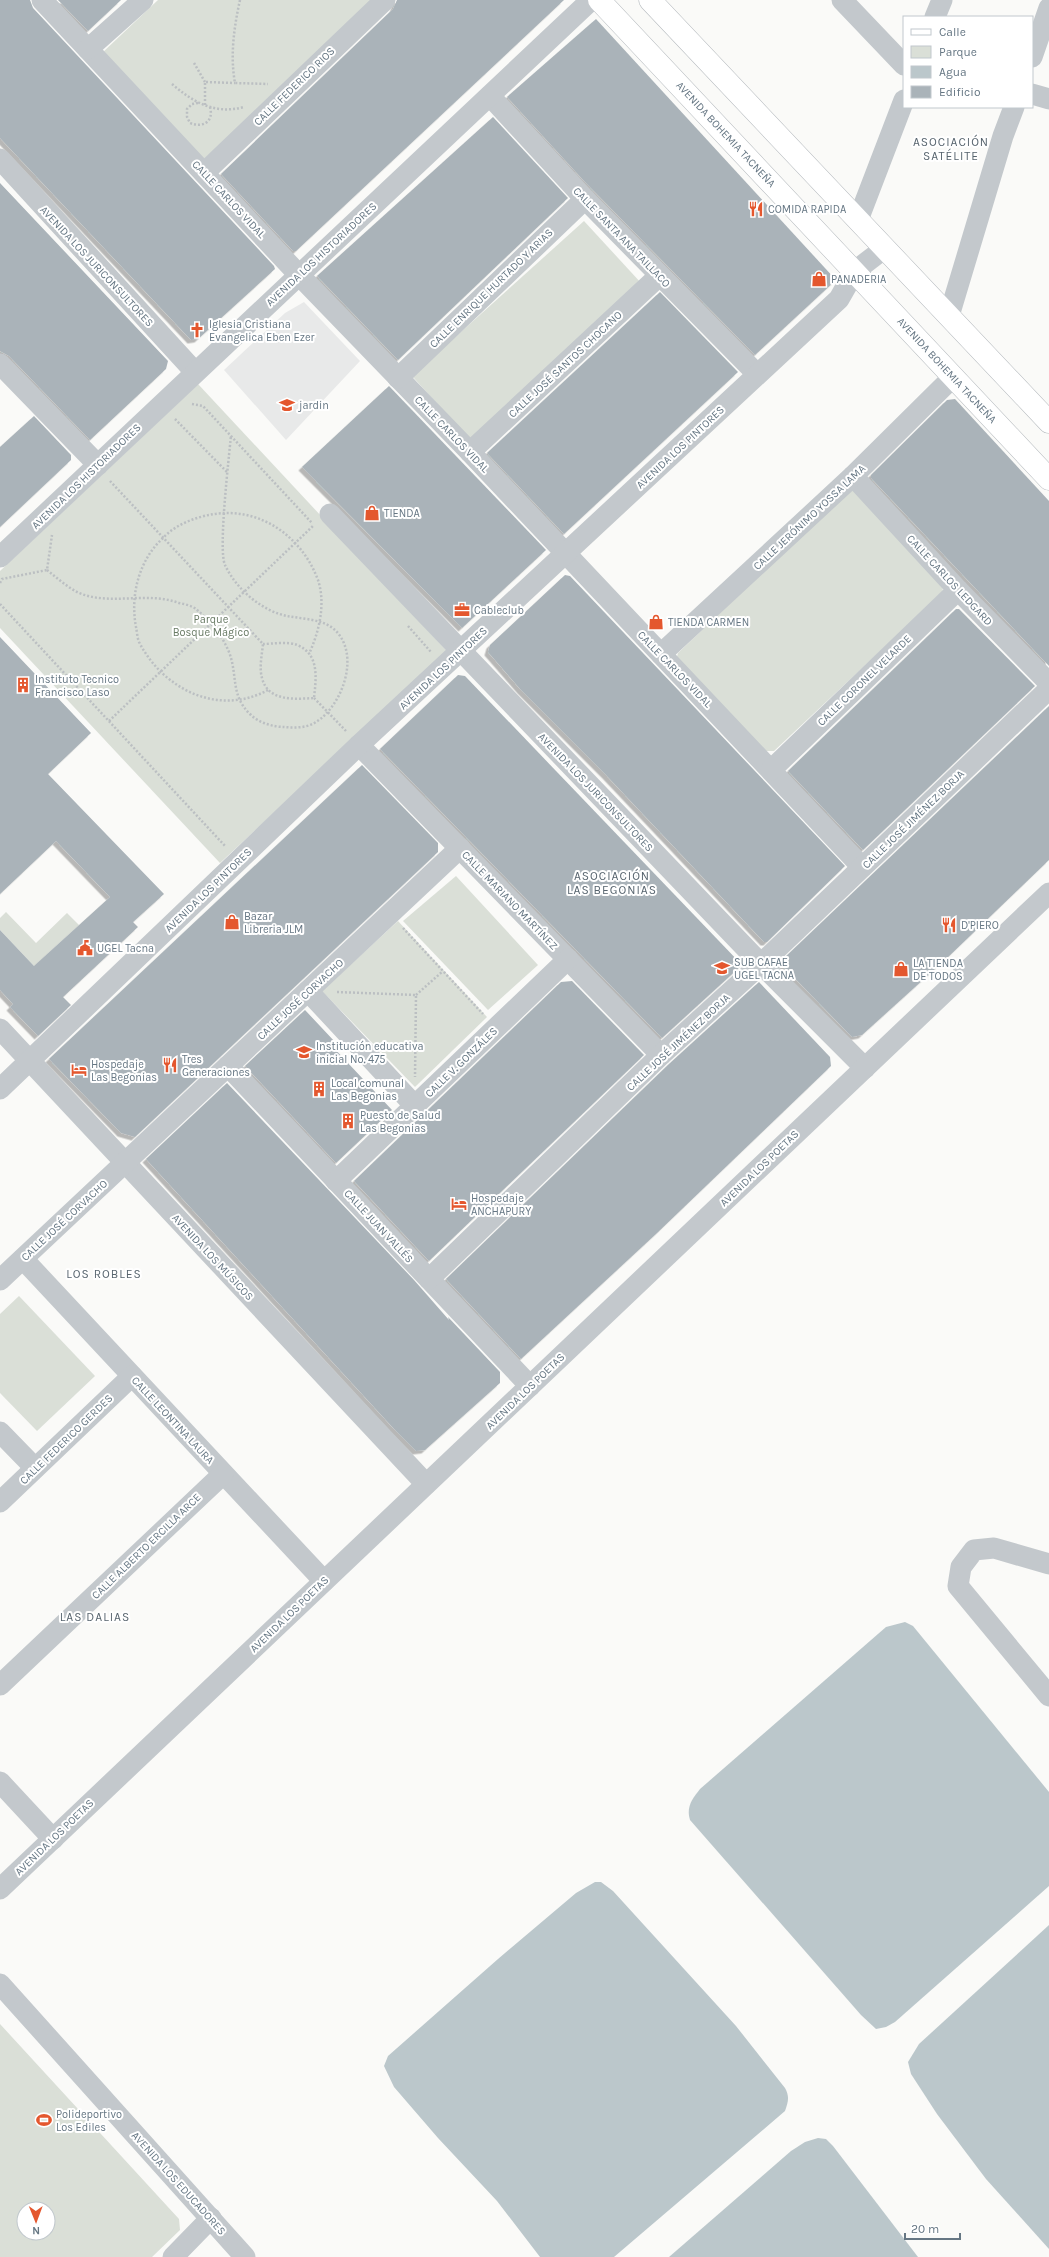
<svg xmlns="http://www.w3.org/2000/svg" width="1049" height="2257" viewBox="0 0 1049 2257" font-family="Karla,sans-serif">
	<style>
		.built { fill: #e8e9e9 }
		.green { fill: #dadfd7; fill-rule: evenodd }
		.water { fill: #bbc7cb }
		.building { fill: #aab3b9; filter: url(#shadow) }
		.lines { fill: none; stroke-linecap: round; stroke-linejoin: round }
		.major-casing { stroke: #b5babe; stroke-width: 23 }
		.path { stroke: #bbbfc2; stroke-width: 2.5; stroke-dasharray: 2 2; stroke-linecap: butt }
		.minor { stroke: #c3c8cc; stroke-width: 21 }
		.major { stroke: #fff; stroke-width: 22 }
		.labels { text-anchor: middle; stroke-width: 4; stroke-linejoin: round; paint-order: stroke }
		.street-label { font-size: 11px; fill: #657683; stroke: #fff }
		.poi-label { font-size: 11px; fill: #657683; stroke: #fff; text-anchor: start }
		.park-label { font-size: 11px; fill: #687a64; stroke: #fff }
		.neighbourhood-label { font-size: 12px; letter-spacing: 1px; fill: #57646e; stroke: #fff }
	</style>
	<defs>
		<filter id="shadow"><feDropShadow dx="-3.5" dy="3.5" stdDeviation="0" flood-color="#0004"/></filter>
	</defs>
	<rect width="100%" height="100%" fill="#fafaf8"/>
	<path class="built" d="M304,302L360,361L286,440L224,370L285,313Z"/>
	<g class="green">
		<path d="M158,0H375L202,161L102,53Z"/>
		<path d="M584,221L642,284L470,440L412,376Z"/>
		<path d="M198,384L447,651L220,863L0,628V571Z"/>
		<path d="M856,490L942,582L943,592L774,751H764L676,660L678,653L848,491Z"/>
		<path d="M456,876L538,965L488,1010L403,921Z"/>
		<path d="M6,912L36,943L67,913L79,925L34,966L0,930V918Z"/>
		<path d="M398,921L487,1017L415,1087L322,991Z"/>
		<path d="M19,1296L95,1376L37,1431L0,1393V1314Z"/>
		<path d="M0,2024L179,2219L180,2230L152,2257H0ZM24,2209H48V2233H24Z"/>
	</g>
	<g class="water">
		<path d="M905,1622L913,1626L1049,1792V1886L895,2022L886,2027L876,2029L861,2015L690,1820C686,1807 692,1799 700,1789L886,1627Z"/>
		<path d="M595,1882H601L613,1891L736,2026L785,2088C790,2097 788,2102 785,2111L614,2257H540L497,2201L438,2138L394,2087L384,2066L388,2056L498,1959L576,1893Z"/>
		<path d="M1049,1925V2249L986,2179L937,2114L911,2074L908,2062L919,2044Z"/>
		<path d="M818,2138L826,2139L833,2146L918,2257H669L791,2151L805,2142Z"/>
	</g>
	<g class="building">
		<path d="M0,0H30L33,8L274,266L275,269L198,339L191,340L0,138Z"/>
		<path d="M58,0H121L88,31Z"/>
		<path d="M397,0H564L296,251H293L221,174L393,9Z"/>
		<path d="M596,19L836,280L755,355L585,182L507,97Z"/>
		<path d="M493,117L568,198L398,360L317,276Z"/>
		<path d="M0,183L168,361L166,369L90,440L9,356L0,351Z"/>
		<path d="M660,292L738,372L564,534L487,453Z"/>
		<path d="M389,386L546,550L462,628L302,467Z"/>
		<path d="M955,399L1049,501V666L871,478V475L947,400Z"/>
		<path d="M34,416L71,455V460L0,527V447Z"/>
		<path d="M565,575L570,576L845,866L767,942H764L606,775L521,690L488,652L490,645Z"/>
		<path d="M956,609H959L1035,686L863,850L788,771Z"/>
		<path d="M0,637L91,733L48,774L164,894L133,922L138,927L63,997L71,1005L38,1036L10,1007L13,1004L0,990V930L34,966L110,897L56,841L0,894Z"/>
		<path d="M458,675L465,676L742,965L662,1038L380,749Z"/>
		<path d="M1049,706V860L946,959L862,1035L852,1037L781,964V961Z"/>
		<path d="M362,765L438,843V852L135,1137L121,1133L49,1059Z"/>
		<path d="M572,981L644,1055L429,1261L354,1181L561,982Z"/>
		<path d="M759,982L830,1057L831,1066L657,1233L521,1359L446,1279L669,1064Z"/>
		<path d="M305,1010L336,1043L333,1047L392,1110L336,1163L245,1066Z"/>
		<path d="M227,1083L414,1280L449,1320L448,1317L500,1372V1383L425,1450L416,1451L396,1431L146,1159Z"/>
	</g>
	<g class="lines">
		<defs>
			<g id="major">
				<path d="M599,0L1049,479"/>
				<path d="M650,0L1049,422"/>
			</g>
		</defs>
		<use href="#major" class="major-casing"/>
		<g class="path">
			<path d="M240,0C234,27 230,56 235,83L268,84"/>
			<path d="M194,63L205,82"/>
			<path d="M172,84C193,102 215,115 244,107"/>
			<path d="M198,103L192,104L187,109V117L190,123C203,128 214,122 210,107"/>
			<path d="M205,105V82L235,83"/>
			<path d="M192,404L203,406L312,523"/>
			<path d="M175,419L227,472"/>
			<path d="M110,481L263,644"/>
			<path d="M47,570C57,578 67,587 79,593C111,606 147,591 179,603C185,604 192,606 196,609C210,621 222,635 229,652C238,675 230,696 251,715C259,723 274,727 284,727C295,728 307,728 316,722C342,706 361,655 335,630C323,619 303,619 287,616C262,611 236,589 225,565C218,550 229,458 231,435"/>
			<path d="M0,583L2,579L47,570L52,535"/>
			<path d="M0,604L226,847"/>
			<path d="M408,626L431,652"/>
			<path d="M263,644C272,644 288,641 297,645C320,654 316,679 314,698C295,699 268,702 262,678C259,668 262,654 263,644Z"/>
			<path d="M268,690C218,717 163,689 139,642C137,637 137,631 136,627C130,595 139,560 163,538C176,524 196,517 214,514C261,507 302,537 318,580C326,604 319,632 309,654"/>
			<path d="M314,698L346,731"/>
			<path d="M109,721L314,525"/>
			<path d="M403,928L483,1014"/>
			<path d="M337,992L416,995L415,1077"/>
			<path d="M416,995L443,971"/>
		</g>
		<g class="minor">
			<path d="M42,0L299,275L470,452L862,867"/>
			<path d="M842,0L904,65"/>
			<path d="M935,17L942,0"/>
			<path d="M88,49L143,0"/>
			<path d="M1032,57L1049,8"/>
			<path d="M1032,94L1049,99"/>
			<path d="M490,96L585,199L757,374"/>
			<path d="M0,159L195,372"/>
			<path d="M205,172L385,0"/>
			<path d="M858,220L904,100"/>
			<path d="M949,316L1003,136L1014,107"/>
			<path d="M0,364L98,465"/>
			<path d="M398,378L585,199"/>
			<path d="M470,452L659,276"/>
			<path d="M853,476L958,590L1049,683"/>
			<path d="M330,514L761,964L865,1068"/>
			<path d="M0,557L591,0"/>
			<path d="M661,654L853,476L953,377"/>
			<path d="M359,745L661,1055"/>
			<path d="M771,770L958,590"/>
			<path d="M308,991L415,1106"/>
			<path d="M0,1029L426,1484"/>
			<path d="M228,1066L530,1386"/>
			<path d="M0,1089L359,745L839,299L855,271L885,248"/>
			<path d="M336,1181L568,959"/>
			<path d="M23,1259L324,1581"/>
			<path d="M429,1279L661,1055L761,964L1049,689"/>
			<path d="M0,1280L460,848"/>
			<path d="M0,1432L35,1468"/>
			<path d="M0,1502L132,1376"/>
			<path d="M1049,1564L994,1548L974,1550L961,1567L958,1586L1049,1696"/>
			<path d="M0,1685L223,1474"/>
			<path d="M0,1782L53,1839"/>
			<path d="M0,1889L1049,893"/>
			<path d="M0,1984L245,2257"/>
			<path d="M173,2257L211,2218"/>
		</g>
		<use href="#major" class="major"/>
	</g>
	<defs>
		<symbol id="restaurant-bare" viewBox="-9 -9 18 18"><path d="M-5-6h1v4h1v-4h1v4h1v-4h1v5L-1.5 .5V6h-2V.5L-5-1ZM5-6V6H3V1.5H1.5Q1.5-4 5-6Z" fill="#e4572e" stroke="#fff" stroke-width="2.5" paint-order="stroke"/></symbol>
		<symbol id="shop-bare" viewBox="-9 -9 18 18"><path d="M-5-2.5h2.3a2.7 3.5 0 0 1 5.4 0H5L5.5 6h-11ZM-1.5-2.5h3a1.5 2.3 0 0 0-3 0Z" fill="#e4572e" stroke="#fff" stroke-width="2.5" paint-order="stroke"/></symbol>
		<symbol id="church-bare" viewBox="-9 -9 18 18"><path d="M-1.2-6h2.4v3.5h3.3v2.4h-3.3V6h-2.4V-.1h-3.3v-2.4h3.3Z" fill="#e4572e" stroke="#fff" stroke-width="2.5" paint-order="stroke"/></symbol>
		<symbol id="school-bare" viewBox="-9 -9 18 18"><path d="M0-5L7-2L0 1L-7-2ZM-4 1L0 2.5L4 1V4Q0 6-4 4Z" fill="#e4572e" stroke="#fff" stroke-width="2.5" paint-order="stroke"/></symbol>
		<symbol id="office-bare" viewBox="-9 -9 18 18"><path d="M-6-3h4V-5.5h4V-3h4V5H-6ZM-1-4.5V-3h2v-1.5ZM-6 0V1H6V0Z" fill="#e4572e" stroke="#fff" stroke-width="2.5" paint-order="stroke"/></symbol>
		<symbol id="building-bare" viewBox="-9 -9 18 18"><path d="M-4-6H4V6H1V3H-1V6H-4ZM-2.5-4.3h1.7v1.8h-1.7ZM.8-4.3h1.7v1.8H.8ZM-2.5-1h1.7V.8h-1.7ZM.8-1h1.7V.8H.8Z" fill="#e4572e" stroke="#fff" stroke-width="2.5" paint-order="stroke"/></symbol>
		<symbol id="civic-bare" viewBox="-9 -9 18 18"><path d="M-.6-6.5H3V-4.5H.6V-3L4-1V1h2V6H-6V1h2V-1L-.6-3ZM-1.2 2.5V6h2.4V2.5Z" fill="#e4572e" stroke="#fff" stroke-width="2.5" paint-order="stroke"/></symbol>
		<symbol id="university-bare" viewBox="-9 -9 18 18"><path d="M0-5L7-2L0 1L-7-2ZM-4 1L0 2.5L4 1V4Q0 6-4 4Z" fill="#e4572e" stroke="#fff" stroke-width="2.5" paint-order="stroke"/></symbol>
		<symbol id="hotel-bare" viewBox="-9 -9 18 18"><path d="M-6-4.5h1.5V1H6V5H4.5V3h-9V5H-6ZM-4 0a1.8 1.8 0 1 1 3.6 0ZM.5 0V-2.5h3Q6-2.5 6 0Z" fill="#e4572e" stroke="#fff" stroke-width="2.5" paint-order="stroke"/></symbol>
		<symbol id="stadium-bare" viewBox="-9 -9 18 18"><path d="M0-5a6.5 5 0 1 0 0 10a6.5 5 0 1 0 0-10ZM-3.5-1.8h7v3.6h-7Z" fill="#e4572e" stroke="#fff" stroke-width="2.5" paint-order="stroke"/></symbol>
	</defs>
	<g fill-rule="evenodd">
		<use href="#restaurant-bare" x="745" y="198" width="22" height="22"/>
		<use href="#shop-bare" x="808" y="268" width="22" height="22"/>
		<use href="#church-bare" x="186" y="319" width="22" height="22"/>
		<use href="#school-bare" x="276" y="394" width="22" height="22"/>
		<use href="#shop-bare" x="361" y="502" width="22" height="22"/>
		<use href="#office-bare" x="451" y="599" width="22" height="22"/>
		<use href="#shop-bare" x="645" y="611" width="22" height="22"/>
		<use href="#building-bare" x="12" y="674" width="22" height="22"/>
		<use href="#shop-bare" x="221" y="911" width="22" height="22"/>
		<use href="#restaurant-bare" x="938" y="914" width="22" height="22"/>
		<use href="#civic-bare" x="74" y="937" width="22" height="22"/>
		<use href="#university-bare" x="711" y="957" width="22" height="22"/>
		<use href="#shop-bare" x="890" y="958" width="22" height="22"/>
		<use href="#school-bare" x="293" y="1041" width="22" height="22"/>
		<use href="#restaurant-bare" x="159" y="1054" width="22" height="22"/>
		<use href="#hotel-bare" x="68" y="1059" width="22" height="22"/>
		<use href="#building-bare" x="308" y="1078" width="22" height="22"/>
		<use href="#building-bare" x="337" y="1110" width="22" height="22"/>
		<use href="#hotel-bare" x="448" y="1193" width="22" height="22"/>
		<use href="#stadium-bare" x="33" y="2109" width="22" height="22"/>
	</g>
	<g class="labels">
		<g class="street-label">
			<text transform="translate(294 86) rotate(-44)" y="4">CALLE FEDERICO RIOS</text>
			<text transform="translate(726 134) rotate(47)" y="4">AVENIDA BOHEMIA TACNEÑA</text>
			<text transform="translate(229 199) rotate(47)" y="4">CALLE CARLOS VIDAL</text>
			<text transform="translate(622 237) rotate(46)" y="4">CALLE SANTA ANA TAILLACO</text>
			<text transform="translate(321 254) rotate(-43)" y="4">AVENIDA LOS HISTORIADORES</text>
			<text transform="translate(97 266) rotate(47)" y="4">AVENIDA LOS JURICONSULTORES</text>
			<text transform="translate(491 288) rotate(-44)" y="4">CALLE ENRIQUE HURTADO Y ARIAS</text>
			<text transform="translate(565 364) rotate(-43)" y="4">CALLE JOSÉ SANTOS CHOCANO</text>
			<text transform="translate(947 370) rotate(47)" y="4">AVENIDA BOHEMIA TACNEÑA</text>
			<text transform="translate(452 434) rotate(46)" y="4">CALLE CARLOS VIDAL</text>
			<text transform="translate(680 447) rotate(-43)" y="4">AVENIDA LOS PINTORES</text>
			<text transform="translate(86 476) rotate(-44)" y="4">AVENIDA LOS HISTORIADORES</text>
			<text transform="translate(809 517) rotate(-43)" y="4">CALLE JERÓNIMO YOSSA LAMA</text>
			<text transform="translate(950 580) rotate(47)" y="4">CALLE CARLOS LEDGARD</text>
			<text transform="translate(443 668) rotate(-43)" y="4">AVENIDA LOS PINTORES</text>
			<text transform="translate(675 669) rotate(46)" y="4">CALLE CARLOS VIDAL</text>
			<text transform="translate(864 680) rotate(-44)" y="4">CALLE CORONEL VELARDE</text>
			<text transform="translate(596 792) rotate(46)" y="4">AVENIDA LOS JURICONSULTORES</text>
			<text transform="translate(913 819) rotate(-44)" y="4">CALLE JOSÉ JIMÉNEZ BORJA</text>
			<text transform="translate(208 890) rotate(-44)" y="4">AVENIDA LOS PINTORES</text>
			<text transform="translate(510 900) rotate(46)" y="4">CALLE MARIANO MARTÍNEZ</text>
			<text transform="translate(300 999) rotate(-43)" y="4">CALLE JOSÉ CORVACHO</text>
			<text transform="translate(678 1042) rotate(-43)" y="4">CALLE JOSÉ JIMÉNEZ BORJA</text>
			<text transform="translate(461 1062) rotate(-44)" y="4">CALLE V. GONZÁLES</text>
			<text transform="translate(759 1168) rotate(-44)" y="4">AVENIDA LOS POETAS</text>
			<text transform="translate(64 1220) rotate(-43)" y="4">CALLE JOSÉ CORVACHO</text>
			<text transform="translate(379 1226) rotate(47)" y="4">CALLE JUAN VALLÉS</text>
			<text transform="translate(213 1257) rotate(47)" y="4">AVENIDA LOS MÚSICOS</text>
			<text transform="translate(525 1391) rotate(-44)" y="4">AVENIDA LOS POETAS</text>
			<text transform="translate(173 1420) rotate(47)" y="4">CALLE LEONTINA LAURA</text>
			<text transform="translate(66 1439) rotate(-44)" y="4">CALLE FEDERICO GERDES</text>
			<text transform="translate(146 1546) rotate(-44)" y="4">CALLE ALBERTO ERCILLA ARCE</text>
			<text transform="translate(289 1614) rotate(-44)" y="4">AVENIDA LOS POETAS</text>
			<text transform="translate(54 1837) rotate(-44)" y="4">AVENIDA LOS POETAS</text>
			<text transform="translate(179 2183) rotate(48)" y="4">AVENIDA LOS EDUCADORES</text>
		</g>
		<g class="poi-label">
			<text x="768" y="213">COMIDA RAPIDA</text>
			<text x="831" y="283">PANADERIA</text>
			<text x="209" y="328">Iglesia Cristiana<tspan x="209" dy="13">Evangelica Eben Ezer</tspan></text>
			<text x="299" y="409">jardin</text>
			<text x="384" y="517">TIENDA</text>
			<text x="474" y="614">Cableclub</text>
			<text x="668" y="626">TIENDA CARMEN</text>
			<text x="35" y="683">Instituto Tecnico<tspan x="35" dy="13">Francisco Laso</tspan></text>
			<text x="244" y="920">Bazar<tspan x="244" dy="13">Libreria JLM</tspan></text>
			<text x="961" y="929">D'PIERO</text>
			<text x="97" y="952">UGEL Tacna</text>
			<text x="734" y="966">SUB CAFAE<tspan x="734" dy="13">UGEL TACNA</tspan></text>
			<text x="913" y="967">LA TIENDA<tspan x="913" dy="13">DE TODOS</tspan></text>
			<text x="316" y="1050">Institución educativa<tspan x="316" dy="13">inicial No. 475</tspan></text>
			<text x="182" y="1063">Tres<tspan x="182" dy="13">Generaciones</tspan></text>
			<text x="91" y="1068">Hospedaje<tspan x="91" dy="13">Las Begonias</tspan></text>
			<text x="331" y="1087">Local comunal<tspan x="331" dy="13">Las Begonias</tspan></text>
			<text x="360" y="1119">Puesto de Salud<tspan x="360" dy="13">Las Begonias</tspan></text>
			<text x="471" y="1202">Hospedaje<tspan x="471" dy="13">ANCHAPURY</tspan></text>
			<text x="56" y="2118">Polideportivo<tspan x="56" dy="13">Los Ediles</tspan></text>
		</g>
		<g class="park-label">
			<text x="211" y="623">Parque<tspan x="211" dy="13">Bosque Mágico</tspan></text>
		</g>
		<g class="neighbourhood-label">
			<text x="951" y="146">ASOCIACIÓN<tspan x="951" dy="14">SATÉLITE</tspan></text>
			<text x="612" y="880">ASOCIACIÓN<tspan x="612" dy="14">LAS BEGONIAS</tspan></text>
			<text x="104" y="1278">LOS ROBLES</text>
			<text x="95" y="1621">LAS DALIAS</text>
		</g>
	</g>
	<rect x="903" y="16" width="130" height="92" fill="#ffffff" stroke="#c1c8cd"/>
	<rect x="911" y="29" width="20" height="6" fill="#ffffff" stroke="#c1c8cd"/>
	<text x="939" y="36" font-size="12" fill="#657683">Calle</text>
	<rect x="911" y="46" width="20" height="12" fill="#dadfd7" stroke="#c1c8cd"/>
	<text x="939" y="56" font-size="12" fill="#657683">Parque</text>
	<rect x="911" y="66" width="20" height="12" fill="#bbc7cb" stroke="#c1c8cd"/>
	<text x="939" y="76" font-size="12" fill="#657683">Agua</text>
	<rect x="911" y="86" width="20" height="12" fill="#aab3b9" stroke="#c1c8cd"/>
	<text x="939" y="96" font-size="12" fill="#657683">Edificio</text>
	<g transform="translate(36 2221) rotate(179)"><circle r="19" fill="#ffffff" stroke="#c1c8cd"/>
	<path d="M0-3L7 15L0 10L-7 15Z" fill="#e4572e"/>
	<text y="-6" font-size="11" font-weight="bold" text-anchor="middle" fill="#657683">N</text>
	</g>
	<path d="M905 2233v6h55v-6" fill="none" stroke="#657683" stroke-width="2"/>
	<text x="911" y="2233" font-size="12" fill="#657683" stroke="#ffffff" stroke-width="3" paint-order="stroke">20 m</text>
</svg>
